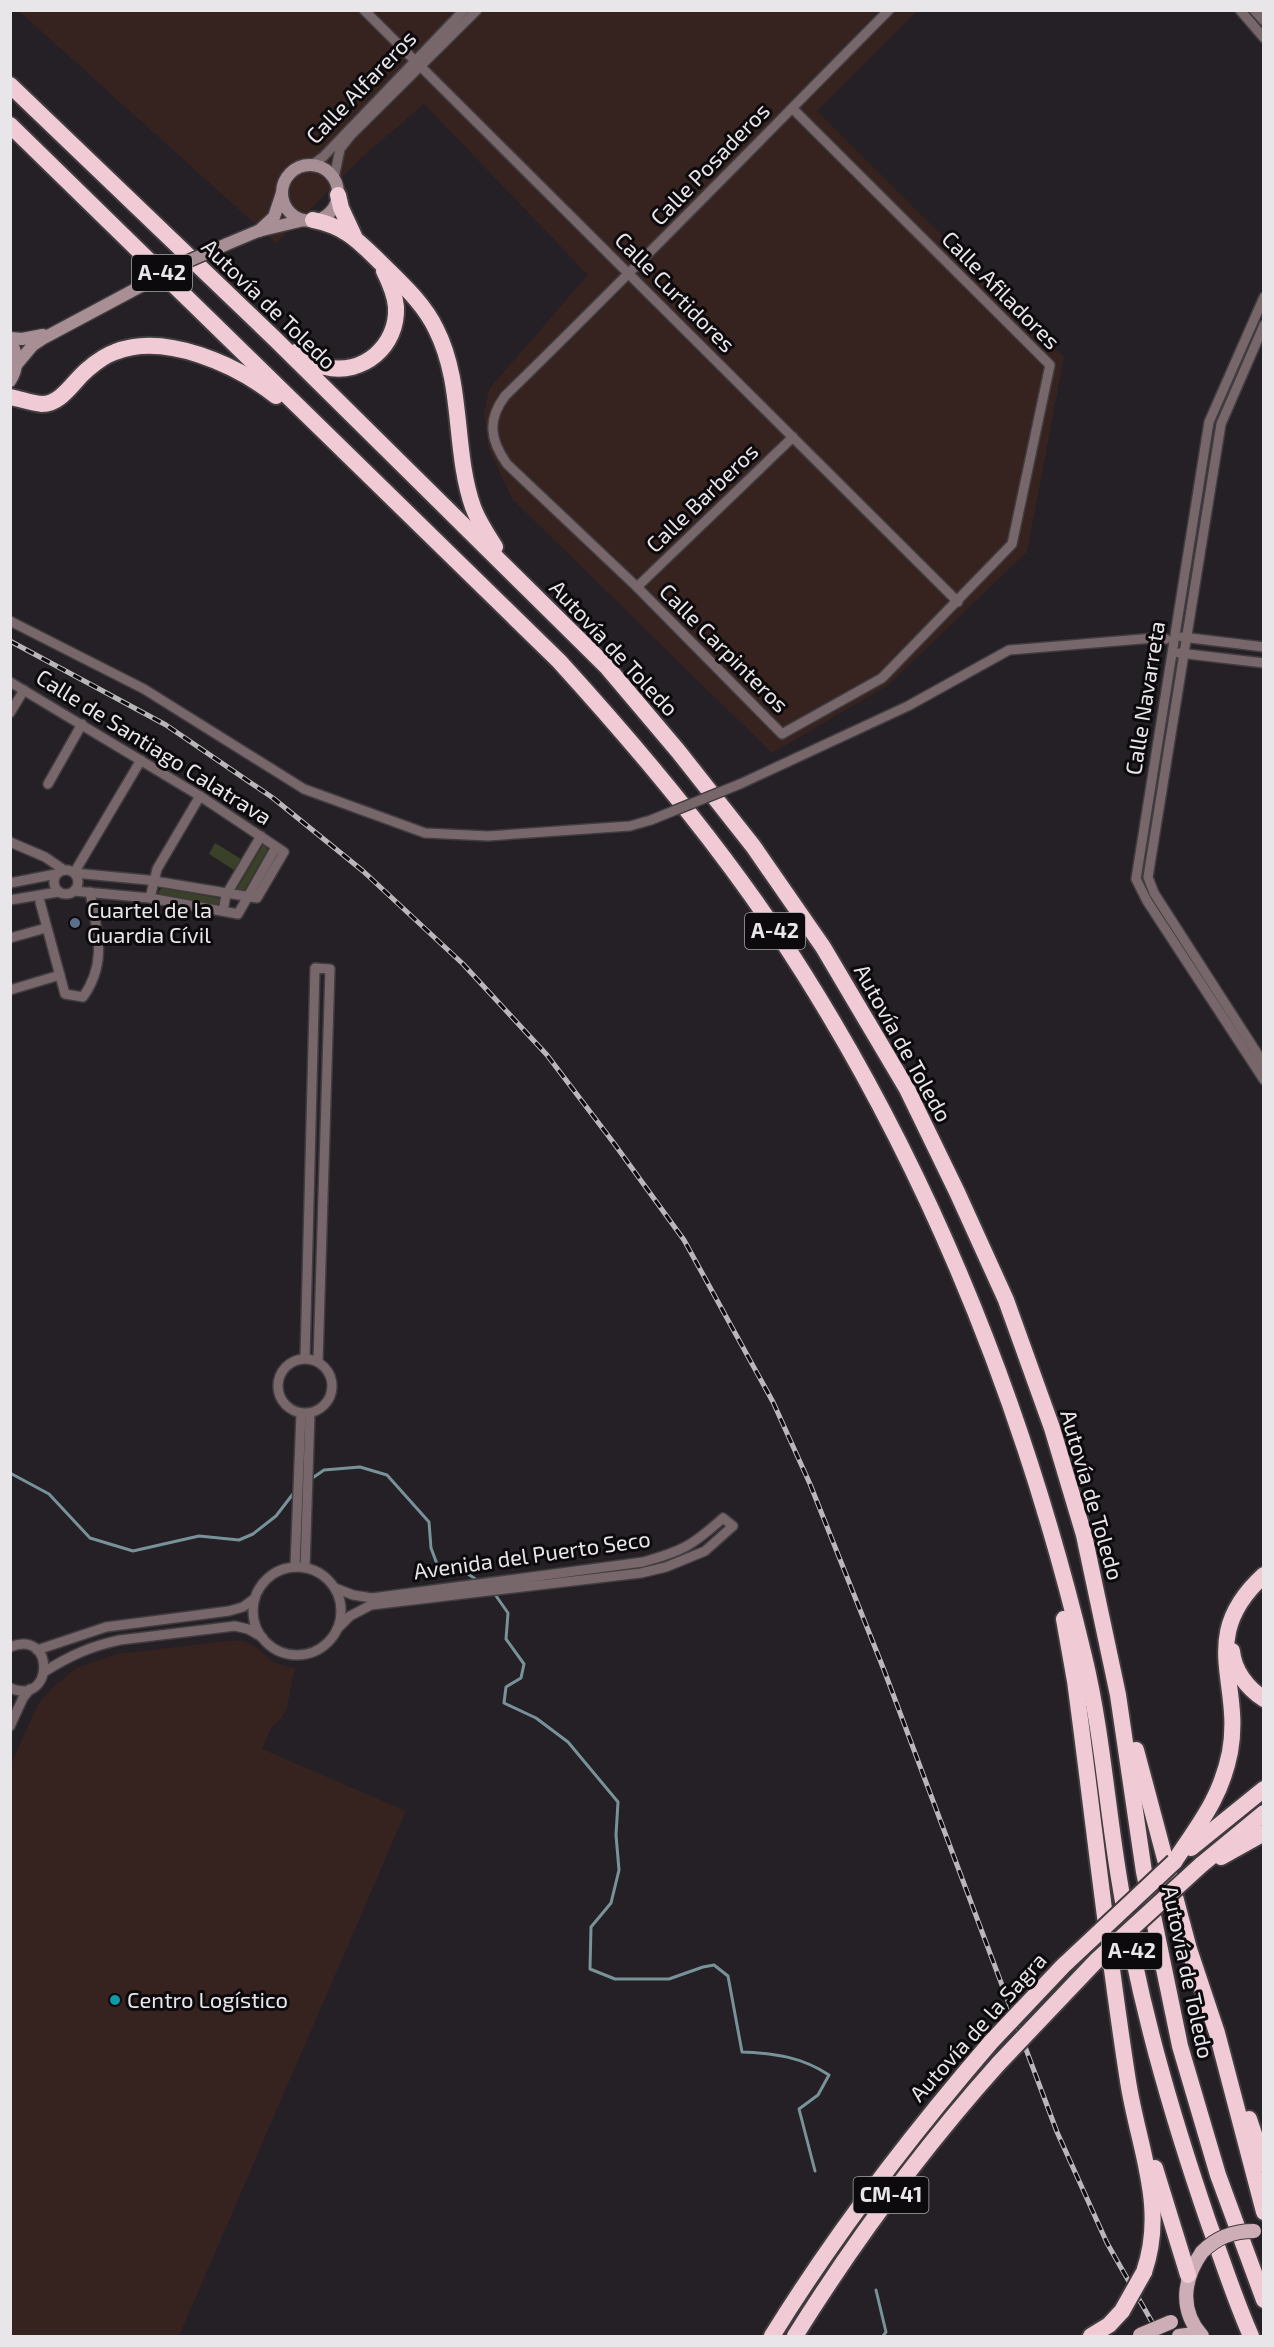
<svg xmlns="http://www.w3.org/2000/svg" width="1274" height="2347" viewBox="0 0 1274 2347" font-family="'Exo 2',sans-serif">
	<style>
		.industrial { fill: #36231f }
		.green { fill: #3b4029 }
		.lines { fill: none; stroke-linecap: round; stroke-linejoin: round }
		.stream { stroke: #789299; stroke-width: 3 }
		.street-casing { stroke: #403c40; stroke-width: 12 }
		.secondary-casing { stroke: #403c40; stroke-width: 15 }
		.primary-casing { stroke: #403c40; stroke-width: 16 }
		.highway-casing { stroke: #403c40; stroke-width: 20 }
		.street { stroke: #77676b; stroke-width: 9 }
		.secondary { stroke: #a78f95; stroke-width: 12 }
		.primary { stroke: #cdaeb6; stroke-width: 14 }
		.highway { stroke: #f0cad4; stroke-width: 16 }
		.rail-casing { stroke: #bab7ba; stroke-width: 5 }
		.rail { stroke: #0c0a0c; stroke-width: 3; stroke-dasharray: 9; stroke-linecap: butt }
		.street-bridge-casing { stroke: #403c40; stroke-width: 12; stroke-linecap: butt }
		.secondary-bridge-casing { stroke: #403c40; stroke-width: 15; stroke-linecap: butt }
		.primary-bridge-casing { stroke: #403c40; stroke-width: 16; stroke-linecap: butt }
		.highway-bridge-casing { stroke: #403c40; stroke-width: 20; stroke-linecap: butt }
		.street-bridge { stroke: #77676b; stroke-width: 9 }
		.secondary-bridge { stroke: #a78f95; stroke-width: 12 }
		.primary-bridge { stroke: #cdaeb6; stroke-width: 14 }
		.highway-bridge { stroke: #f0cad4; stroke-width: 16 }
		.service-dot { fill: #5c6f8a; stroke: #0c0a0c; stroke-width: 2 }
		.culture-dot { fill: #0f9aa8; stroke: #0c0a0c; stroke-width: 2 }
		.labels { text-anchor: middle; stroke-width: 6; stroke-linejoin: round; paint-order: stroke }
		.shield { fill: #0c0a0c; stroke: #a7a4a7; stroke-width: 1.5 }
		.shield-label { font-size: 21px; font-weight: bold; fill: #e9e6e9 }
		.street-label { font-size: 22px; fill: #e9e6e9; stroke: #0c0a0c }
		.poi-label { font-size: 22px; fill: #e9e6e9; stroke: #0c0a0c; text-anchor: start }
	</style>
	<rect width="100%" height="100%" fill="#242025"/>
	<g class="industrial">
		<path d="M19,11H917L817,111L1064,357L1027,552L887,686L772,753L512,499L488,447L484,413L489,389L588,275L424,104L359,160L276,243Z"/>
		<path d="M227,1641H244L255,1646L274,1663L296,1668L293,1676L287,1709L280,1720L271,1728L262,1749L406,1811L179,2336H11V1764L38,1704L53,1687L76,1668L117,1654Z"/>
	</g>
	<g class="green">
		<path d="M215,843L241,859L234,870L209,854Z"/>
		<path d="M263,845L267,846V851L242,894L235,892Z"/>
		<path d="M162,888L218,898L220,901L217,905H211L161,896L158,892Z"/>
	</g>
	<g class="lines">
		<g class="stream">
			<path d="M10,1473L49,1494L90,1538L133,1551L199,1536L239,1540L253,1534L276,1516L296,1490"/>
			<path d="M311,1479L324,1470L360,1467L387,1475L429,1522L431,1548L437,1564L465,1572L480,1582"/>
			<path d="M494,1593L508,1613L506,1639L524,1664L521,1678L506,1687L504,1703L536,1718L568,1742L618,1802L616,1835L619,1870L611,1903L591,1927L590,1969L615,1979H669L703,1967L714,1965L728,1976L742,2052C774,2053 802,2057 829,2075L818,2095L799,2109L815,2171"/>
			<path d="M876,2290L886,2332L883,2336"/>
		</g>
		<defs>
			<g id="street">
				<path d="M364,10L958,602"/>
				<path d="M1240,10L1264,38"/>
				<path d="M1254,10L1264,21"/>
				<path d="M792,108L1050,365L1012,544L882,678L782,734L637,587L507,464C490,440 487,420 505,396C635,269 761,139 889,10"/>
				<path d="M312,165L323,157L464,10"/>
				<path d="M334,178L340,149L351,135L477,10"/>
				<path d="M1264,297L1209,422L1136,879L1147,901L1264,1080"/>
				<path d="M1264,325L1221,424L1148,877L1154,893L1264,1064"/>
				<path d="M637,587L793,437"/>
				<path d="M10,621L144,689L304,789L425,833L488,836L630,826L651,820"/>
				<path d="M1182,637L1264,647"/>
				<path d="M1179,653L1264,663"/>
				<path d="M10,682L200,796L284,852L257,898L148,880L74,873L141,760"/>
				<path d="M10,713L24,690"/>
				<path d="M48,784L82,724"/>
				<path d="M740,784L908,706L1009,650L1154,638L1166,639"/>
				<path d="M10,842L45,857L64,870"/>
				<circle cx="66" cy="882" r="12"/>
				<path d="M10,883L56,874"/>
				<path d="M74,891L150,898L238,914L276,847"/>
				<path d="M150,898L157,869L200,796"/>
				<path d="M10,900L58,892"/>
				<path d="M40,902L65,994L83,997C108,962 97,931 90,892"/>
				<path d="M223,911L226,895L261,836"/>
				<path d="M10,938L46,928"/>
				<path d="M10,990L60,975"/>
				<path d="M305,1358L315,968L330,969L318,1361"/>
				<circle cx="305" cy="1386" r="27"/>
				<path d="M295,1567L301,1413"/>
				<circle cx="297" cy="1611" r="44"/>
				<path d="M305,1568L310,1413"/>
				<path d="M335,1588L353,1595L372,1598L643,1562C683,1551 693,1545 723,1518L733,1526L705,1551L666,1567L641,1573L371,1605L350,1616L337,1629"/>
				<path d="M10,1647C56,1628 54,1707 10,1688"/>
				<path d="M37,1650L106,1627L229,1611L243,1607L255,1598"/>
				<path d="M44,1672C69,1656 91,1646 120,1640L235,1626L248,1629L262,1637"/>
				<path d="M10,1726L23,1698L30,1689"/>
			</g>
			<g id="secondary">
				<circle cx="310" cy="193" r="28"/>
				<path d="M259,231L274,217L282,193"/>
				<path d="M227,244L258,231L304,220"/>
				<path d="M10,338L22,339L43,335"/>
				<path d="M10,340C18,354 19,367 10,381"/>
				<path d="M17,364L33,345L42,339L130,292"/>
			</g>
			<g id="primary">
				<path d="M1179,2336L1194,2334L1201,2336"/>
				<path d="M1202,2336C1179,2310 1183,2279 1202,2252"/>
			</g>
			<g id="highway">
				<path d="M10,85L275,339L607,667L678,751L753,846L823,947L907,1089L957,1192L1006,1300L1052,1428L1084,1535L1118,1695L1144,1872L1180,2046L1218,2175L1264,2300"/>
				<path d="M10,125L559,661C648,759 733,861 804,974C936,1184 1026,1414 1084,1656C1102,1730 1107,1808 1120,1884C1138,2000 1171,2113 1209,2224C1223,2262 1235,2300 1251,2336"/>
				<path d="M338,195L341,208L354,236"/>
				<path d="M313,220C348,227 360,243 384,266C404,286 424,304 436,329C464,384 453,450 473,507C478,521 487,534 495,547"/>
				<path d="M296,352C305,357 315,364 325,367C363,376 398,346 396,307C395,295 390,283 384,271"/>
				<path d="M10,397C21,399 31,403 42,404C62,404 74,380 88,369C95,363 106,355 115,352C165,332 237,365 276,396"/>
				<path d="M1064,1619L1075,1681C1093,1814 1107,1948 1128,2081C1138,2147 1167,2206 1144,2272"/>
				<path d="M1232,1651C1234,1671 1247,1688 1264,1699"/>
				<path d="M1136,1750L1189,1949L1217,2033L1264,2212"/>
				<path d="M1191,1848L1264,1789"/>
				<path d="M1221,1857L1264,1833"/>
				<path d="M1174,1862C1199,1824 1221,1798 1230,1752C1243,1681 1196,1637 1264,1575"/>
				<path d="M1201,1865L1264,1813"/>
				<path d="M1249,2119L1264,2164"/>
				<path d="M1155,2168L1188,2275"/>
				<path d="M772,2336C837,2231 911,2135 991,2042"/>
				<path d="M795,2336C855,2240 923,2148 999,2063"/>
				<path d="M1091,2336L1109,2325L1122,2311"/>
			</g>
		</defs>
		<use href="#street" class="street-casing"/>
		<use href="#secondary" class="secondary-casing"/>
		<use href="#primary" class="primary-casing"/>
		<use href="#highway" class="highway-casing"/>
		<use href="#street" class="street"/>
		<use href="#secondary" class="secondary"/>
		<use href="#primary" class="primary"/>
		<use href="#highway" class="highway"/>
		<defs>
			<path id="rail" d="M10,641L166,725L273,798L363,871L463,964L547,1055L613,1142L684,1240L773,1402L810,1484L884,1670L1057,2132L1107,2243L1160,2336"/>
		</defs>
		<use href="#rail" class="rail-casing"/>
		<use href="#rail" class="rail"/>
		<defs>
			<path id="street-bridge" d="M651,820L740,784"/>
			<path id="secondary-bridge" d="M130,292L184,263L227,244"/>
			<g id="primary-bridge">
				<path d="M1202,2252C1217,2237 1233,2231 1254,2231"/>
				<path d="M1140,2335L1171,2322"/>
			</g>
			<g id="highway-bridge">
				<path d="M991,2042L1063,1966L1174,1862"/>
				<path d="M999,2063L1096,1961L1201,1865"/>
				<path d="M1122,2311L1144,2272"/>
			</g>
		</defs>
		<use href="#street-bridge" class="street-bridge-casing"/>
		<use href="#secondary-bridge" class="secondary-bridge-casing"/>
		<use href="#primary-bridge" class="primary-bridge-casing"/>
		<use href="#highway-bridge" class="highway-bridge-casing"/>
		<use href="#street-bridge" class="street-bridge"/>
		<use href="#secondary-bridge" class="secondary-bridge"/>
		<use href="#primary-bridge" class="primary-bridge"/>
		<use href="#highway-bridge" class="highway-bridge"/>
	</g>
	<circle class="service-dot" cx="75" cy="923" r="6"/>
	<circle class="culture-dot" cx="115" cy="2000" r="6"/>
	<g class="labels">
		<g class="shield">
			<rect x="132" y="255" width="60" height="36" rx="4.5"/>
			<rect x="745" y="913" width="60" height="36" rx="4.5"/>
			<rect x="1102" y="1933" width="60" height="36" rx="4.5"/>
			<rect x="853.5" y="2177" width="75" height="36" rx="4.5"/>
		</g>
		<g class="shield-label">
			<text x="162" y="280">A-42</text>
			<text x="775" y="938">A-42</text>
			<text x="1132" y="1958">A-42</text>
			<text x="891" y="2202">CM-41</text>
		</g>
		<g class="street-label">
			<text transform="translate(361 87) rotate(-46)" y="8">Calle Alfareros</text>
			<text transform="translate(710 164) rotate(-46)" y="8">Calle Posaderos</text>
			<text transform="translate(1001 290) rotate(45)" y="8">Calle Afiladores</text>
			<text transform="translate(675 292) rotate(45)" y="8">Calle Curtidores</text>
			<text transform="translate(269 304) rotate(44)" y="8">Autovía de Toledo</text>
			<text transform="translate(702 498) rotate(-44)" y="8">Calle Barberos</text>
			<text transform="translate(614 648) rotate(47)" y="8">Autovía de Toledo</text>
			<text transform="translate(724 648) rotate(45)" y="8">Calle Carpinteros</text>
			<text transform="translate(1145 698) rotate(-81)" y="8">Calle Navarreta</text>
			<text transform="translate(154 747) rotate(32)" y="8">Calle de Santiago Calatrava</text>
			<text transform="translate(903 1043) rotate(61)" y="8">Autovía de Toledo</text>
			<text transform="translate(1092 1495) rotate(74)" y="8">Autovía de Toledo</text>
			<text transform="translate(532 1555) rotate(-8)" y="8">Avenida del Puerto Seco</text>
			<text transform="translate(1188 1972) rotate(78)" y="8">Autovía de Toledo</text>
			<text transform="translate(978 2027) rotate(-48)" y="8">Autovía de la Sagra</text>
		</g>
		<g class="poi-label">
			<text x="87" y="918">Cuartel de la<tspan x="87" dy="25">Guardia Cívil</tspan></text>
			<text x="127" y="2008">Centro Logístico</text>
		</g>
	</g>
	<rect width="1274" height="2347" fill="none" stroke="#e9e6e9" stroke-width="24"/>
</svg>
